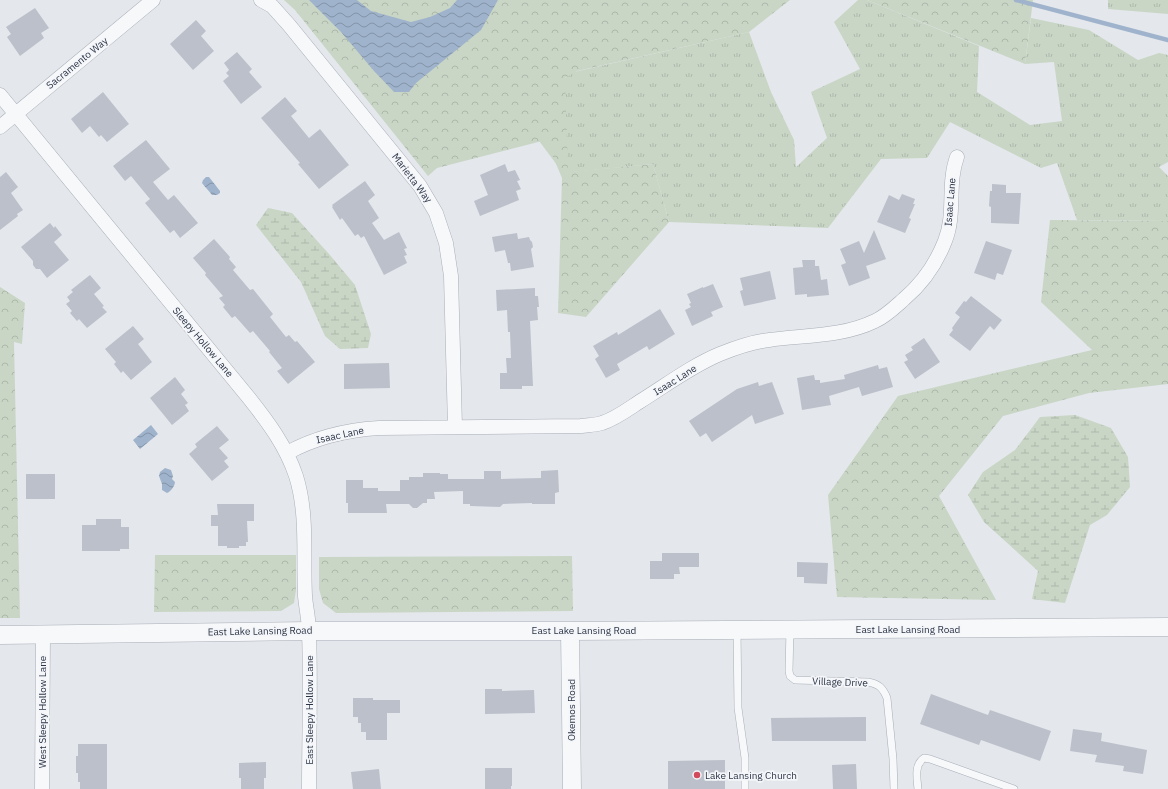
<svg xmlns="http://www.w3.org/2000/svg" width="1168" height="789" font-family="'IBM Plex Sans',sans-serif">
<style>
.grass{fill:url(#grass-tufts)}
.forest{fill:url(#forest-crowns)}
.wetland{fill:url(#wetland-marsh)}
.water{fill:url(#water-waves)}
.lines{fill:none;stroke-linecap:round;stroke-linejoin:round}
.stream{stroke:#9fb4cc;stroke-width:4.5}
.building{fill:#bbc0ca}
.service-casing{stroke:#a9aeb7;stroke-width:8}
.minor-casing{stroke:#a9aeb7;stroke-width:15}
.tertiary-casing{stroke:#a9aeb7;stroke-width:19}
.service{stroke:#f7f8fa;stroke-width:7}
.minor{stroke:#f7f8fa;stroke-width:14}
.tertiary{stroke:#f7f8fa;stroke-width:18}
.poi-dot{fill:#d1495b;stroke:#f4f6f9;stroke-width:1.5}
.labels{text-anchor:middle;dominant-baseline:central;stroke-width:3.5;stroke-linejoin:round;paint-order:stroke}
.street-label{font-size:10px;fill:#2b3445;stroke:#f4f6f9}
.poi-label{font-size:10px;fill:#2b3445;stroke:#f4f6f9;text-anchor:start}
</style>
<defs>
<pattern id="grass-tufts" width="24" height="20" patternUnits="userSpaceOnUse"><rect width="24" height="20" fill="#c9d6c5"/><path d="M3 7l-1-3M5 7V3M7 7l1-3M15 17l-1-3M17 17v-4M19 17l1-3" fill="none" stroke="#adb8ab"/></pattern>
<pattern id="forest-crowns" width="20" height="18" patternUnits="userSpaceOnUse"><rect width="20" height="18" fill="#c9d6c5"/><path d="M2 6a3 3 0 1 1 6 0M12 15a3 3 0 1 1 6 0" fill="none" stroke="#adb8ab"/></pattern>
<pattern id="wetland-marsh" width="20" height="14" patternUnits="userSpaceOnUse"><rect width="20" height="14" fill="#c9d6c5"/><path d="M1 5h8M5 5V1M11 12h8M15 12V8" fill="none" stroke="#adb8ab"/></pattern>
<pattern id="water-waves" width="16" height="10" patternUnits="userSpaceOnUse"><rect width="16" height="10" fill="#9fb4cc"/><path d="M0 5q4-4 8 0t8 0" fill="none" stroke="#8293a7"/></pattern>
</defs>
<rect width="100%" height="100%" fill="#e4e7ec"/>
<!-- grass -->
<path class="grass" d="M858,0H867L979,46L977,92L1030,125L1062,121L1054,62L1025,64L1031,18L1089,30L1138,60L1159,53L1168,55V162L1159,167L1168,176V221L1077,220L1057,163L1041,168L950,122L927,158L881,159L828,228L669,222L653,164L563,173L516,110L574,72L749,32L771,92L794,140L796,167L827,138L811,92L860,69L834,22Z
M1108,0H1168V14L1108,9Z"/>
<!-- forest -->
<path class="forest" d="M284,0H790L749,32L577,71L565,78L568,172L653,164L669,222L586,317L558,313L562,178L546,140L437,168L428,176L295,10Z
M867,0H1033L1025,64Z
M1050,220L1168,221V384L1089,393L1003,416L939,496L996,600L837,597L828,495L898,396L1092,350L1041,302Z
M0,287L25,303L22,344L14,342L20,618H0Z
M155,555H296V590L294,603L281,611L154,612Z
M572,556L573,611L336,613L323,603L319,589V557Z"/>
<!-- wetland -->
<path class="wetland" d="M268,208L292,213L329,254L355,285L371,334L368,348L340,349L325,336L301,282L256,225Z
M1075,415L1111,428L1128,457L1130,487L1107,515L1090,525L1065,603L1032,599L1038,571L984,522L968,495L983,472L1015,450L1040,417Z"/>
<!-- water -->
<path class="water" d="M309,0H357L371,11L411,22L430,17L450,8L457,0H498L481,30L416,83L409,92H394L374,71L341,32Z
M206,177H209L220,191V193L217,195H212C209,191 205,187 202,183L203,180Z
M151,425L158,434L140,449L133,440Z
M165,468L171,470L173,476L172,479L175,482C175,486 170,492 167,493L162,490V484L159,476L160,472Z"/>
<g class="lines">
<!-- stream -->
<path class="stream" d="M1016,0L1168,40"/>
</g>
<!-- building -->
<path class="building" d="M35,8L49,28L41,33L44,38L20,56L7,37L11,34L6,27Z
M196,20L206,31L201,36L214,51L193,70L170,44Z
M237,52L252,69L249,72L262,87L241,104L223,81L229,76L226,73L229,70L224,63Z
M103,92L129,124L107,142L101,135L99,137L90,126L82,133L71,119Z
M285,97L297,111L291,116L309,138L320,129L349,165L319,189L298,164L300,163L261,118Z
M146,140L170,169L153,182L168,200L174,195L198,223L180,238L174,230L170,233L145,203L150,199L131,176L125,181L113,166Z
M505,164L508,172L515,170L520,180L517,181L521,189L516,191L519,200L480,216L474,201L488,195L480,175Z
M6,172L18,187L11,193L23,210L17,214L18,216L0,230V177Z
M365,181L375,195L368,201L379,218L372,223L384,240L399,232L407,248L404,249L407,255L404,256L407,263L384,275L364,236L361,238L358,234L355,236L342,218L340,220L332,207L333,206L332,205Z
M992,184L1006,185V193H1021L1019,224L991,223V207L989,206L990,191H992Z
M902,194L915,199L913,204H915L909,218L911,219L905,233L877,222L889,195L899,200Z
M50,223L54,228L55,226L62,235L54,242L69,260L47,278L40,269H36L33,265V261L21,247Z
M874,230L886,259L866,266L870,278L849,286L841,265L846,263L840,249L859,241L864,253Z
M517,233L518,239L529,237L530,240L532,242L533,247L531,249L534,267L511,271L510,263H508L505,250L495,252L492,237Z
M214,239L230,257L229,259L236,267L233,270L250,290L253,289L273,314L270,317L286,337L289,335L295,342L297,341L315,362L288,384L277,371L282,368L269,352L270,351L253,331L250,333L235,316L232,318L223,307L225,305L219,298L223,296L205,275L206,273L193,258Z
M986,241L1012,250L1003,275L997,273L995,280L974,273Z
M802,260H815V266H819L821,280L827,279L829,295L807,297V294L795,295L793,268L803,267Z
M770,271L776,299L744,306L740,291L743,290L740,278Z
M90,275L101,288L94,294L104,306L102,307L107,312L87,328L79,319L77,321L70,313L72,311L66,304L70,301L67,297L73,292L71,290Z
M713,284L723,307L711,312L713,316L692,326L685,310L691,307L689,304L691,303L687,294L703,287V288Z
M535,288V296H538L539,307H537L538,320L530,321L533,386H522V389H500V373H507L506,358H511L510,332H508L507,310L497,311L496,290Z
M971,296L1002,320L994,330L990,326L970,351L949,335L953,330L952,328L960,317L955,313L964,301L966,302Z
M660,309L675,334L649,350L647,346L617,364L620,370L606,378L595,359L599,356L593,346L617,332L618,335Z
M133,326L144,339L138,344L152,362L131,380L123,371L121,373L114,364L116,362L105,349Z
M924,338L940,362L915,379L904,362L908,360L905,355L913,350L911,347Z
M389,363L390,388L344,389V364Z
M878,365L879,369L887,367L893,387L862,396L859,387L829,396L831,405L802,410L797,378L814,375L815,380H820V383L845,379L844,375Z
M175,377L185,390L181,394L188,403L185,405L189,411L172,425L150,398Z
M758,382L759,386L772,382L784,414L755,424L752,415L712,442L706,433L700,437L689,421L737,389Z
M217,426L229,440L219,448L228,458L224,461L229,467L212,481L189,454L197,447L195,444Z
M558,470L559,492L555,493V504H532V503L503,504L500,507L470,506V504H463V491L434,492L435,499H427V503H423L417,508H413L409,504H386L387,513H348V503H346V480H363V488H378V491H400V480H409V477H423V473H440V474H448V479H484V471H501V479L541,478V471Z
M26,474H55V499H26Z
M217,504H254V521H247L248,542H246V546H239V548H227V546H218V526H211V515H218Z
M96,519H121V527H129V549H120V551H82V525H96Z
M662,553H699V567H679L680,574H674V579H650V561H662Z
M797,562L828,563L827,584L804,583V577H797Z
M485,689H502V691L534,690L535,713L485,714Z
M931,694L988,715L990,710L1051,731L1040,761L981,740L979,745L920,724Z
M353,698H373V700H400V713H387V740H366V732H361V723H358V717H353Z
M866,717V741H772L771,718Z
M1073,729L1102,733L1101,741L1147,750L1143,774L1123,771L1124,766L1095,762L1097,755L1070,751Z
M78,744H107V789H80V782H78V773H76V756H78Z
M725,760V789H668V761Z
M266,762V778H264V789H241V778H239V763Z
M856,764L857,789H833L832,765Z
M485,768H512V786H511V789H485Z
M379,769L381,789H353L351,772Z"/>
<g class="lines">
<defs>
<path id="service" d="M790,629L789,671L790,676L795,680L868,682C879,684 883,688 887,698L893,759L894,789
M737,630L738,708L745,758V789
M918,789C917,778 914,765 924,758L930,759L1014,789"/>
<path id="minor" d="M261,0L272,6L289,25L420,186L436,213L446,243L451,276L455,427
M0,95L249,398C268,422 286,446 296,476C308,514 303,556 305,596C306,608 309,620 309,632C311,684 309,737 309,789
M0,127L153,0
M287,453C316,437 346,430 379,428L581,426C588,425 596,425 602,423C615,419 627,410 639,402C665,386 691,366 720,354C735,348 752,342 769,340C804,335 842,337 875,321C886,316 895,307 904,299C923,283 936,264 945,241C956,214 947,184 957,157
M42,789L43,634"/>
<path id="tertiary" d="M570,631L572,789
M0,635L309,631H570L1168,627"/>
</defs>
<!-- service casing -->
<use href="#service" class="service-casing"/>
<!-- minor casing -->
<use href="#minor" class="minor-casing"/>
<!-- tertiary casing -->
<use href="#tertiary" class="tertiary-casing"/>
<!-- service -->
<use href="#service" class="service"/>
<!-- minor -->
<use href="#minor" class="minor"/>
<!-- tertiary -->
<use href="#tertiary" class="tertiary"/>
</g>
<!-- markers -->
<circle class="poi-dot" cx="697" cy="775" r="4"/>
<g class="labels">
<!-- street labels -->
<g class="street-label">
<text transform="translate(77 63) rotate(-39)">Sacramento Way</text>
<text transform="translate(412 178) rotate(53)">Marietta Way</text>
<text transform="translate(950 202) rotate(-85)">Isaac Lane</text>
<text transform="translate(203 342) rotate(50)">Sleepy Hollow Lane</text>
<text transform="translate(675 380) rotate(-32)">Isaac Lane</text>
<text transform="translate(340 435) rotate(-12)">Isaac Lane</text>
<text x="908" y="629">East Lake Lansing Road</text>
<text x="584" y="630">East Lake Lansing Road</text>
<text transform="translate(260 631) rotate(-1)">East Lake Lansing Road</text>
<text transform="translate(840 682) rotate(2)">Village Drive</text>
<text transform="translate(309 710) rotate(-90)">East Sleepy Hollow Lane</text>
<text transform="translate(571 710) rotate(-90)">Okemos Road</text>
<text transform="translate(42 712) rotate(-90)">West Sleepy Hollow Lane</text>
</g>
<!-- poi labels -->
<g class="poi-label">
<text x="705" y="775">Lake Lansing Church</text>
</g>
</g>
</svg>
